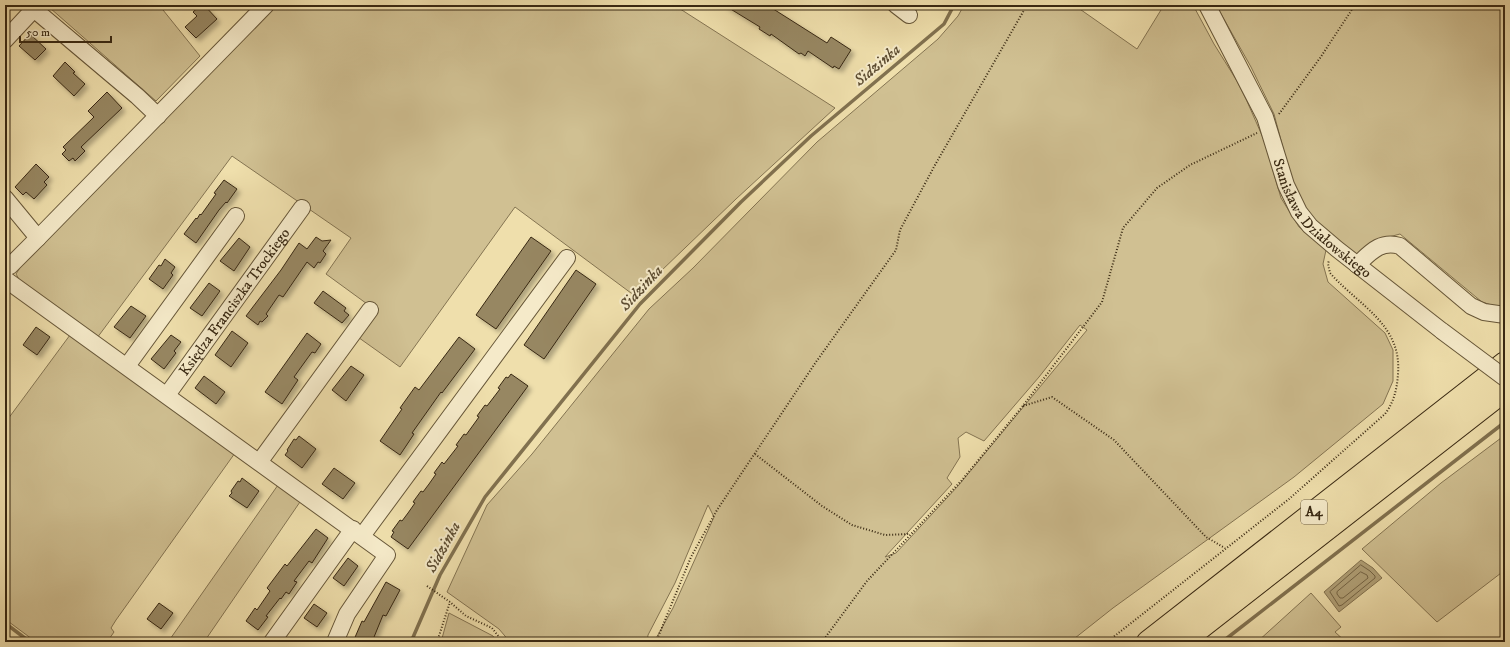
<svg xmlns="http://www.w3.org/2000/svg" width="1510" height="647" font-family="'IM FELL DW Pica',serif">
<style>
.green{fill:#d0c092;stroke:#847452;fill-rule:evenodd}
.water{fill:#b1a178;stroke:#81714f}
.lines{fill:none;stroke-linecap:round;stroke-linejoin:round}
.shore{stroke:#746445;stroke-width:1}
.stream{stroke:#81714f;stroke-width:3.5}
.building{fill:#978762;stroke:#382812;filter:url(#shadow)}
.minor-casing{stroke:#665638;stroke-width:18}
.highway-casing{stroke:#382812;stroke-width:24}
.path{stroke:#382812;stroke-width:2;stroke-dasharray:1 2;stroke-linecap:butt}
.minor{stroke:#f5eac9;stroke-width:16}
.highway{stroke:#efdfac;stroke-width:22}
.minor-bridge-casing{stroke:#665638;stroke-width:18;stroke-linecap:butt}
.minor-bridge{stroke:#f5eac9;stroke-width:16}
.labels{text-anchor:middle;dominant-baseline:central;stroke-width:4;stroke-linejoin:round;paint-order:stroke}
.shield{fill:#f5eac9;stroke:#716249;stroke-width:1}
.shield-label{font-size:14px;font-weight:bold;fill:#382812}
.street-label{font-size:15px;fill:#382812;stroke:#f5eac9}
.water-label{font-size:16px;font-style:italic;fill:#5c4c31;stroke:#f5eac9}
</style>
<defs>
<filter id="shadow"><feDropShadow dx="3.5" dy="3.5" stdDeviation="2" flood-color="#0004"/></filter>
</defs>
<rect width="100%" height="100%" fill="#efdfac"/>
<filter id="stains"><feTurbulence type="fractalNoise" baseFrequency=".005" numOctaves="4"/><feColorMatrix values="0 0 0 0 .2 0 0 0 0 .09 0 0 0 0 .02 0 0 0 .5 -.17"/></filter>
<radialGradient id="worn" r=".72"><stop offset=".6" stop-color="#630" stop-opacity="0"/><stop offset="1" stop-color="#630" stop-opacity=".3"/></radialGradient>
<!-- green -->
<path class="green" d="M63,5H159L200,56L156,101L50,8Z
M276,5H674L835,108L736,199L635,296L515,207L400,367L355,335L374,309L326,274L351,238L232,156L97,338L20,281L16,274L25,260Z
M964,5H1074L1137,49L1164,5H1193L1214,44L1237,81L1246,99L1264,140L1281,198L1299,227L1326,250L1323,264L1328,282L1385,333L1393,350V381L1383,404L1294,477L1113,608L1070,642H654L673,608L714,517L708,505L675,583L648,635L647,642H510L499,629L447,592L487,505L532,454L649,309L693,268L817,142L938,39L958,16ZM1080,325L1087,330L958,486L896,553L885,557L952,484L947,478L960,457L958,438L966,432L984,441L1039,377Z
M1216,5H1505V307L1501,308L1482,302L1400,234L1385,238L1357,255L1318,225L1295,193L1274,114L1251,67Z
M70,335L235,453L116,620L111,628L114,632L107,642H36L5,619V423Z
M1505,435V570L1437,622L1362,549L1441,483Z
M278,485L302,499L204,642H168Z
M1311,593L1341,627L1335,632L1346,642H1257Z
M449,613L493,636L497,642H441Z"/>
<!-- water -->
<path class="water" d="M1361,560L1373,568L1382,578L1339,612L1324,592Z"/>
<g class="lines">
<!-- shore -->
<path class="shore" d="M1361,565L1370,571L1375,576V578L1342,605L1339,606L1330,592Z
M1361,572L1367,575L1368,578L1343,598H1340L1337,594V592Z"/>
<!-- stream -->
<path class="stream" d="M5,623L30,642
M411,642L440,575L485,497L640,304L741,202L811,136L944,24L954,5
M1222,642L1505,422"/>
</g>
<!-- building -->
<path class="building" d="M201,5H204L217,19L196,38L185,27L197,16L193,12Z
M724,5H767L827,43L831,37L851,50L839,69L834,66L833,68L808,51L805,56L801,53L799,54L771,34L770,36L759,29L760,27Z
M30,34L46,49L35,60L19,46Z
M65,62L75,72L73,73L85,84L74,96L53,76Z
M107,92L122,108L81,147L85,151L75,161L73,158L69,161L62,154L66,150L63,147L94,117L88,111Z
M36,164L49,177L44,182L47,185L34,199L26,192L23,195L15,187Z
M224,180L237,189L227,203L226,202L219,210L196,243L184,234L196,218L197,219L200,214L201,215L216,194L214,193Z
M316,237L322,241L331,240L323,251L326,254L320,263L318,262L314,268L307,262L283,297L279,295L266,314L268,316L262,322L260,321L258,325L246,316L281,270L299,243L307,249Z
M531,237L551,251L496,329L476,315Z
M239,238L250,247L234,271L220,261Z
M165,259L175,267L171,273L173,275L163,289L149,279L159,265L161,266Z
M576,270L596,284L544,359L524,345Z
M209,283L220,291L202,316L190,308Z
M323,291L346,308L344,311L349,315L342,323L314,303Z
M131,306L146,316L130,338L114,327Z
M36,327L50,337L37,355L23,345Z
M232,331L248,343L231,367L215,355Z
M307,333L321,344L315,353L312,352L294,377L298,380L282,404L265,392Z
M171,335L181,342L174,351L176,353L164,369L151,359Z
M459,337L475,349L442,393L441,392L412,433L414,434L400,455L380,441L402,409L400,408L415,387L419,390Z
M351,366L364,375L346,401L332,390Z
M511,374L528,386L408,549L391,537L394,532L392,531L400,520L402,521L408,513L415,503L413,502L421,491L423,492L429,484L436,474L434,473L442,462L444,464L458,446L456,445L464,434L466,435L479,417L477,416L485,405L487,406L500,389L498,388L506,377L508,378Z
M204,376L225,392L216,404L195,388Z
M299,436L316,449L302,468L285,455L288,451L287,450L294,439L296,440Z
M334,468L355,483L343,499L322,484Z
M242,478L259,491L247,508L229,496L232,493L231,491L238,481L240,482Z
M316,529L328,538L312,563L309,561L294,581L297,582L289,594L286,592L281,599L280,598L266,616L268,617L258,630L246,621L255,608L257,610L270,591L267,588L285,564L287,566Z
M348,558L358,566L344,586L333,578Z
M386,582L400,590L386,616L383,615L372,642H353L362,621L364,622Z
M159,603L173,613L161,629L147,619Z
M314,604L327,613L317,627L304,618Z"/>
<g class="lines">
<defs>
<g id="minor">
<path d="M29,5L137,96L158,116"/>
<path d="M896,5L909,15"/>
<path id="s1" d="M1207,5L1265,117L1286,185L1299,212L1310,226L1337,249L1442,331"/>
<path d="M5,40L33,10"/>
<path d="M5,198L38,238"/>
<path d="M1357,265C1370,253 1380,240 1400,246L1471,306L1484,312L1505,315"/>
<path d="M5,268L10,266L38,238L266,5"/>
<path d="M5,279L387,555L347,614L335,642"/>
<path d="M127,366L236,216"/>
<path id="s2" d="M167,395L302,208"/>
<path d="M260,461L370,310"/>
<path d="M362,536L567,258"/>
<path d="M272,642L353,529"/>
</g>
<path id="highway" d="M1148,642L1505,363
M1182,642L1505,390"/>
</defs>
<!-- minor casing -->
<use href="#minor" class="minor-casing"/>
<!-- highway casing -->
<use href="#highway" class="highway-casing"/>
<!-- path -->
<path class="path" d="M1279,114L1320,58L1355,5
M1023,406L1052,397L1114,440L1206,537L1225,548
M755,454L822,506L852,525L885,535L910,534
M427,586L450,602L466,616L492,628L503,642
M437,642L450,602
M656,642L691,557L717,510L816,362L896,250L900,230L935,165L1027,5
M822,642L867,581L962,480L1022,407L1102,302L1123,228L1157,188L1190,165L1257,133
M1107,642L1289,499L1385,414C1394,402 1397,389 1398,374C1402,324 1359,306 1330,273L1328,264L1329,260"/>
<!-- minor -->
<use href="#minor" class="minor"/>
<!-- highway -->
<use href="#highway" class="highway"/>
<defs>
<path id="minor-bridge" d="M1442,331L1505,378"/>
</defs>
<!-- minor-bridge casing -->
<use href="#minor-bridge" class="minor-bridge-casing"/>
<!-- minor-bridge -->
<use href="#minor-bridge" class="minor-bridge"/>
</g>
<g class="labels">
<!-- shield labels -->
<rect class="shield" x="1301" y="500" width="26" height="24" rx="3"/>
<g class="shield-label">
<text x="1314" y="512">A4</text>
</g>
<!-- street labels -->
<g class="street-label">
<text stroke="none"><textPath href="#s1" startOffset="246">Stanisława Działowskiego</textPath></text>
<text stroke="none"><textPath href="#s2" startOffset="115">Księdza Franciszka Trockiego</textPath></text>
</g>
<!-- water labels -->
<g class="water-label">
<text transform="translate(877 65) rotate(-40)">Sidzinka</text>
<text transform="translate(641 288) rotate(-47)">Sidzinka</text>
<text transform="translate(443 547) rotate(-61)">Sidzinka</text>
</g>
</g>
<!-- margin -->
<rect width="1510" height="647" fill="none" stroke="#efdfac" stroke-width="20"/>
<rect x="6" y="6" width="1498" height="635" fill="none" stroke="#382812" stroke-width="2"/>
<rect x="10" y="10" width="1490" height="627" fill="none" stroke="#382812"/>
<!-- scale -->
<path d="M20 36v6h91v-6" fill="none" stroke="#382812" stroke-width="2"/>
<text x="26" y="36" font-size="12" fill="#382812" stroke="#f5eac9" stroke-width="3" paint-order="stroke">50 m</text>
<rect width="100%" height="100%" filter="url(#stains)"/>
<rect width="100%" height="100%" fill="url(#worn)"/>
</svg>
